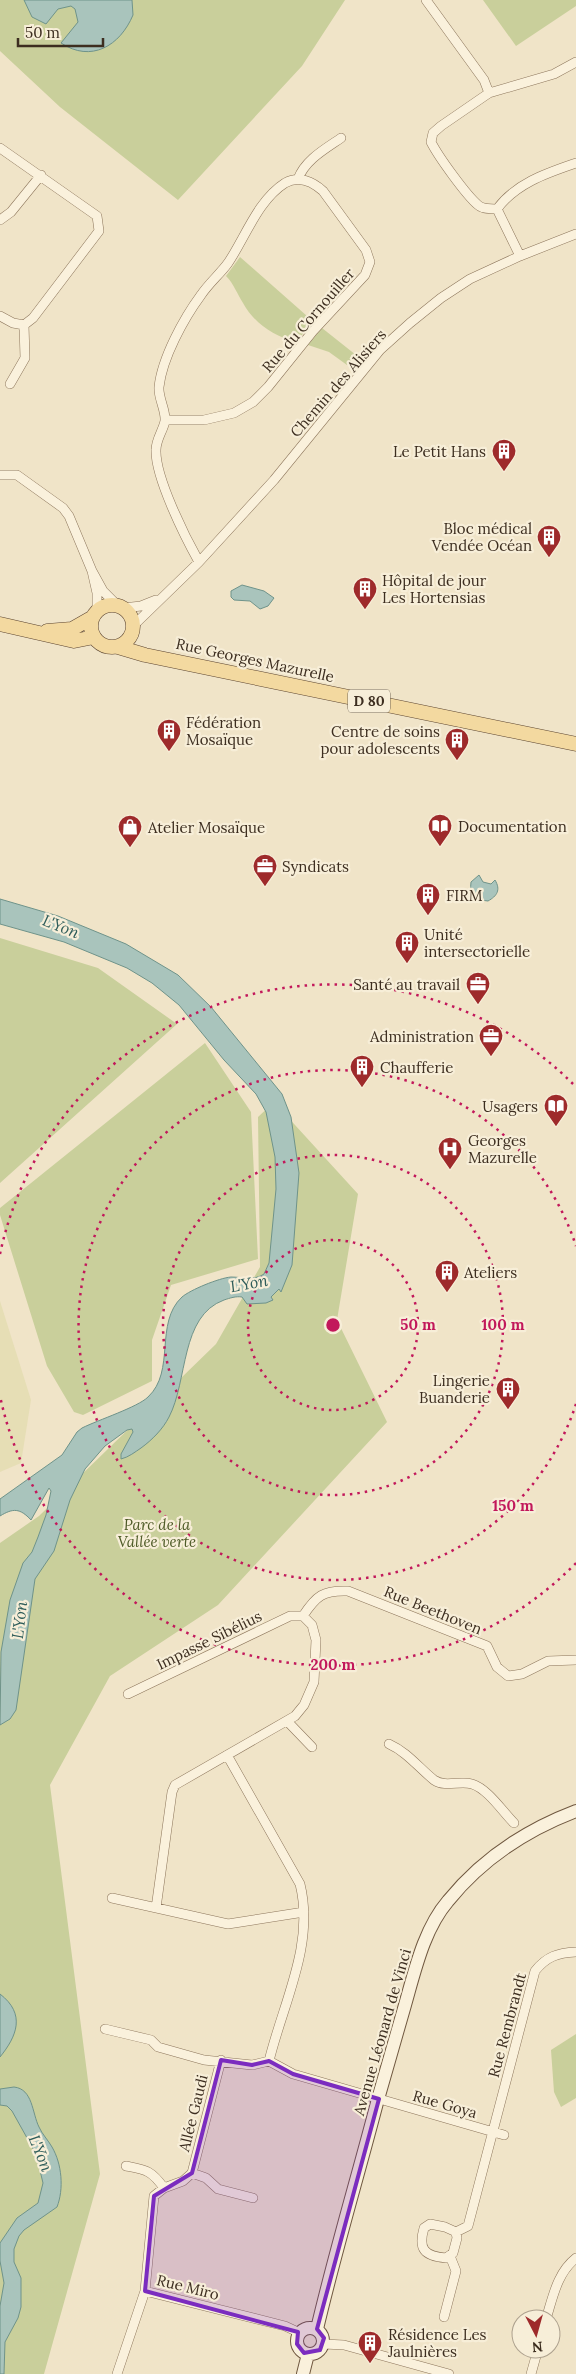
<svg xmlns="http://www.w3.org/2000/svg" width="576" height="2374" font-family="Lora,serif">
<style>
.farmland{fill:#e6deb5}
.green{fill:#c9cf9b}
.water{fill:#a9c4bc;stroke:#6f938a}
.lines{fill:none;stroke-linecap:round;stroke-linejoin:round}
.street-casing{stroke:#8d765c;stroke-width:10}
.secondary-casing{stroke:#6f573f;stroke-width:14}
.primary-casing{stroke:#5b4430;stroke-width:15}
.street{stroke:#faf1dc;stroke-width:9}
.secondary{stroke:#faf1dc;stroke-width:12}
.primary{stroke:#f3d9a0;stroke-width:14}
.marked{fill:#7b2cbf;fill-opacity:0.2;stroke:#7b2cbf;stroke-width:4;stroke-linejoin:round}
.ring{fill:none;stroke:#c2185b;stroke-width:2.5;stroke-dasharray:2.5 5}
.labels{text-anchor:middle;dominant-baseline:central;stroke-width:4.5;stroke-linejoin:round;paint-order:stroke}
.shield{fill:#f7eed8;stroke:#756857;stroke-width:1}
.shield-label{font-size:14px;font-weight:bold;fill:#3d2e20}
.street-label{font-size:15px;fill:#3d2e20;stroke:#f7eed8}
.poi-label{font-size:15px;fill:#3d2e20;stroke:#f7eed8;text-anchor:start}
.park-label{font-size:15px;font-style:italic;fill:#4d5a26;stroke:#f7eed8}
.water-label{font-size:16px;font-style:italic;fill:#2f5d5a;stroke:#f7eed8}
.centre{fill:#c2185b;stroke:#f7eed8;stroke-width:2.5}
.ring-label{font-size:15px;text-anchor:middle;font-weight:bold;fill:#c2185b;stroke:#f7eed8;stroke-width:4.5;stroke-linejoin:round;paint-order:stroke}
</style>
<rect width="100%" height="100%" fill="#f0e4c8"/>
<!-- farmland -->
<path class="farmland" d="M0,1301L31,1400L21,1463L0,1472Z"/>
<!-- green -->
<path class="green" d="M0,0H345L302,66L178,200L60,107L0,51Z
M483,0H576V6L516,46Z
M240,257L307,316L305,319L311,324L296,342C273,336 254,323 243,303C237,294 234,284 226,276Z
M322,328L356,355L347,365L329,352L308,345Z
M0,938L98,968L177,1024L0,1183Z
M205,1043L251,1112L258,1259L171,1285L152,1340V1381L83,1415L74,1412L47,1366L0,1215V1208Z
M274,1102L358,1194L337,1320L387,1422L218,1605L110,1676L50,1785L100,2174L44,2374H0V1543L39,1516L216,1344L260,1267L258,1117Z
M576,2034V2098L561,2107L554,2092L551,2050Z"/>
<!-- water -->
<path class="water" d="M24,0H132L133,15C120,46 91,63 61,43L78,22L75,9L71,6L58,9L46,24L32,17Z
M242,585L264,591L274,598L268,606L260,609L250,601L234,600L231,597V591Z
M479,875L483,882L491,884L495,880C501,890 497,896 488,901C476,900 469,895 471,882Z
M0,899L58,916L126,944L178,975L211,1007L282,1094L291,1117L299,1173L292,1265L281,1292L279,1289L271,1297L273,1300L266,1303L247,1304L242,1297C236,1296 230,1298 224,1300C180,1316 188,1381 169,1417C163,1429 152,1440 141,1448C135,1452 129,1457 121,1459V1454L133,1432L132,1429L127,1430L105,1446L85,1469L70,1500L54,1551L35,1579L16,1710L10,1719L0,1725L1,1652L10,1600L23,1563L32,1552L38,1537L46,1515L51,1491L49,1488L31,1520C20,1508 13,1508 0,1516V1499L62,1455L77,1432L82,1428C98,1420 138,1407 148,1397C176,1371 154,1323 182,1297C190,1290 219,1278 231,1277C242,1277 254,1281 264,1274L269,1263L276,1189L275,1157L266,1112L256,1094L224,1060L179,1005L152,983L127,968L64,942L0,924Z
M0,1994C26,2014 17,2036 0,2057Z
M14,2087C33,2089 32,2113 39,2127C42,2134 48,2140 52,2147C62,2164 64,2189 57,2207L24,2230L19,2236L14,2249V2262L21,2278V2307L18,2318L5,2342L4,2374H0V2306L4,2283L0,2261V2243L17,2218L38,2203L43,2183L36,2154L12,2111L7,2106L0,2105V2089Z"/>
<g class="lines">
<defs>
<path id="street" d="M426,0L484,80L489,93
M576,62L554,74L489,93L441,126L433,133L431,142C438,156 466,195 478,205C483,210 491,208 497,209C516,183 547,173 576,163
M0,148L97,216L99,231L33,318L24,325L13,323L0,316
M298,179C305,160 325,149 341,138
M497,209L520,256
M0,220L11,212L41,175
M10,384L25,358L24,325
M165,420H204L234,413L253,402L268,387L313,331L365,275L370,262L366,250L323,191C313,182 299,175 285,183C258,200 245,238 228,263C220,274 209,283 201,295C184,318 162,358 159,387C158,398 166,410 165,421C163,431 156,439 156,450C155,477 185,537 199,562
M0,475H17L63,508L69,516L92,571
M123,608L141,606L156,600
M97,612V593L92,571L103,591L118,606
M133,626L199,562L274,480L380,350L410,323L441,298L470,279L520,256L576,234
M303,1616C316,1596 323,1590 348,1591L487,1646L497,1667L508,1676L522,1674L548,1661L576,1660
M128,1694L290,1616H303
M287,1721L312,1747
M389,1744C407,1752 419,1768 434,1780C446,1788 460,1780 472,1784C488,1789 502,1811 514,1823
M227,1755L300,1884C315,1945 283,2003 269,2061
M112,1898L228,1924L304,1912
M156,1908L172,1792L175,1785L295,1716L304,1705L314,1682L316,1640L312,1625L303,1616
M105,2029L151,2040L158,2047L204,2060L252,2065L269,2061
M269,2061L293,2074L504,2135
M126,2166C146,2170 151,2170 164,2188L183,2181L192,2173L206,2178L218,2189L253,2198
M192,2173L221,2060
M164,2188L154,2196L145,2291L285,2326L300,2333
M430,2224L445,2227L456,2232L457,2238L453,2253L446,2258C424,2256 418,2249 424,2228Z
M456,2232L468,2226L535,1971C547,1956 558,1953 576,1952
M444,2317L456,2271L450,2256
M546,2319C553,2297 557,2273 576,2258
M324,2344L344,2345L449,2374
M117,2374L145,2291
M531,2374L538,2349"/>
<path id="secondary" d="M297 2341a13 13 0 1 1 26 0a13 13 0 1 1-26 0Z
M317,2329C335,2252 358,2176 378,2099C387,2068 396,2036 405,2005C415,1970 424,1929 448,1901C482,1859 526,1830 576,1811
M303,2374L308,2354"/>
<path id="primary" d="M91 626a21 21 0 1 1 42 0a21 21 0 1 1-42 0Z
M0,624L74,641L94,637
M47,631L72,629L93,617
M118,647L145,655L576,744"/>
</defs>
<!-- street casing -->
<use href="#street" class="street-casing"/>
<!-- secondary casing -->
<use href="#secondary" class="secondary-casing"/>
<!-- primary casing -->
<use href="#primary" class="primary-casing"/>
<!-- street -->
<use href="#street" class="street"/>
<!-- secondary -->
<use href="#secondary" class="secondary"/>
<!-- primary -->
<use href="#primary" class="primary"/>
</g>
<!-- marked area -->
<path class="marked" d="M221,2060L252,2065L269,2061L293,2074L379,2099L317,2329L324,2338L320,2350L304,2353L297,2344L298,2332L145,2291L154,2196L192,2173Z"/>
<!-- distance rings -->
<g class="ring">
<circle cx="333" cy="1325" r="85"/>
<circle cx="333" cy="1325" r="170"/>
<path d="M576 1404A255 255 0 1 1 576 1246"/>
<path d="M576 1563A340 340 0 0 1 0 1396M0 1254A340 340 0 0 1 576 1087"/>
</g>
<!-- icons -->
<defs>
<symbol id="building-pin" viewBox="-11 -11 22 30"><path d="M0 17L-7.5 6A9.5 9.5 0 1 1 7.5 6Z" fill="#9e2a2b" stroke="#f7eed8"/><path d="M-4-6H4V6H1V3H-1V6H-4ZM-2.5-4.3h1.7v1.8h-1.7ZM.8-4.3h1.7v1.8H.8ZM-2.5-1h1.7V.8h-1.7ZM.8-1h1.7V.8H.8Z" fill="#fff"/></symbol>
<symbol id="library-pin" viewBox="-11 -11 22 30"><path d="M0 17L-7.5 6A9.5 9.5 0 1 1 7.5 6Z" fill="#9e2a2b" stroke="#f7eed8"/><path d="M-6-4Q-3-5.5-.7-3.5V5Q-3 3-6 4ZM6-4Q3-5.5 .7-3.5V5Q3 3 6 4Z" fill="#fff"/></symbol>
<symbol id="shop-pin" viewBox="-11 -11 22 30"><path d="M0 17L-7.5 6A9.5 9.5 0 1 1 7.5 6Z" fill="#9e2a2b" stroke="#f7eed8"/><path d="M-5-2.5h2.3a2.7 3.5 0 0 1 5.4 0H5L5.5 6h-11ZM-1.5-2.5h3a1.5 2.3 0 0 0-3 0Z" fill="#fff"/></symbol>
<symbol id="office-pin" viewBox="-11 -11 22 30"><path d="M0 17L-7.5 6A9.5 9.5 0 1 1 7.5 6Z" fill="#9e2a2b" stroke="#f7eed8"/><path d="M-6-3h4V-5.5h4V-3h4V5H-6ZM-1-4.5V-3h2v-1.5ZM-6 0V1H6V0Z" fill="#fff"/></symbol>
<symbol id="hospital-pin" viewBox="-11 -11 22 30"><path d="M0 17L-7.5 6A9.5 9.5 0 1 1 7.5 6Z" fill="#9e2a2b" stroke="#f7eed8"/><path d="M-5-5h3v3.5h4V-5h3V5h-3V1.5h-4V5h-3Z" fill="#fff"/></symbol>
</defs>
<g fill-rule="evenodd">
<use href="#building-pin" x="490" y="437" width="28" height="38"/>
<use href="#building-pin" x="535" y="523" width="28" height="38"/>
<use href="#building-pin" x="351" y="575" width="28" height="38"/>
<use href="#building-pin" x="155" y="717" width="28" height="38"/>
<use href="#building-pin" x="443" y="726" width="28" height="38"/>
<use href="#library-pin" x="426" y="812" width="28" height="38"/>
<use href="#shop-pin" x="116" y="813" width="28" height="38"/>
<use href="#office-pin" x="251" y="852" width="28" height="38"/>
<use href="#building-pin" x="414" y="881" width="28" height="38"/>
<use href="#building-pin" x="393" y="929" width="28" height="38"/>
<use href="#office-pin" x="464" y="970" width="28" height="38"/>
<use href="#office-pin" x="477" y="1022" width="28" height="38"/>
<use href="#building-pin" x="348" y="1053" width="28" height="38"/>
<use href="#library-pin" x="542" y="1092" width="28" height="38"/>
<use href="#hospital-pin" x="436" y="1135" width="28" height="38"/>
<use href="#building-pin" x="433" y="1258" width="28" height="38"/>
<use href="#building-pin" x="494" y="1375" width="28" height="38"/>
<use href="#building-pin" x="356" y="2329" width="28" height="38"/>
</g>
<g class="labels">
<!-- shield labels -->
<rect class="shield" x="348" y="689.5" width="42" height="23" rx="4"/>
<g class="shield-label">
<text x="369" y="701">D 80</text>
</g>
<!-- street labels -->
<g class="street-label">
<text transform="translate(308 320) rotate(-49)">Rue du Cornouiller</text>
<text transform="translate(338 383) rotate(-49)">Chemin des Alisiers</text>
<text transform="translate(255 660) rotate(12)">Rue Georges Mazurelle</text>
<text transform="translate(433 1610) rotate(22)">Rue Beethoven</text>
<text transform="translate(209 1640) rotate(-26)">Impasse Sibélius</text>
<text transform="translate(507 2025) rotate(-75)">Rue Rembrandt</text>
<text transform="translate(382 2032) rotate(-74)">Avenue Léonard de Vinci</text>
<text transform="translate(445 2104) rotate(16)">Rue Goya</text>
<text transform="translate(193 2113) rotate(-76)">Allée Gaudi</text>
<text transform="translate(188 2287) rotate(14)">Rue Miro</text>
</g>
<!-- poi labels -->
<g class="poi-label">
<text x="486" y="451" text-anchor="end">Le Petit Hans</text>
<text x="532" y="528" text-anchor="end">Bloc médical<tspan x="532" dy="17">Vendée Océan</tspan></text>
<text x="382" y="580">Hôpital de jour<tspan x="382" dy="17">Les Hortensias</tspan></text>
<text x="186" y="722">Fédération<tspan x="186" dy="17">Mosaïque</tspan></text>
<text x="440" y="731" text-anchor="end">Centre de soins<tspan x="440" dy="17">pour adolescents</tspan></text>
<text x="458" y="826">Documentation</text>
<text x="148" y="827">Atelier Mosaïque</text>
<text x="282" y="866">Syndicats</text>
<text x="446" y="895">FIRM</text>
<text x="424" y="934">Unité<tspan x="424" dy="17">intersectorielle</tspan></text>
<text x="460" y="984" text-anchor="end">Santé au travail</text>
<text x="474" y="1036" text-anchor="end">Administration</text>
<text x="380" y="1067">Chaufferie</text>
<text x="538" y="1106" text-anchor="end">Usagers</text>
<text x="468" y="1140">Georges<tspan x="468" dy="17">Mazurelle</tspan></text>
<text x="464" y="1272">Ateliers</text>
<text x="490" y="1380" text-anchor="end">Lingerie<tspan x="490" dy="17">Buanderie</tspan></text>
<text x="388" y="2334">Résidence Les<tspan x="388" dy="17">Jaulnières</tspan></text>
</g>
<!-- park labels -->
<g class="park-label">
<text x="157" y="1524">Parc de la<tspan x="157" dy="17">Vallée verte</tspan></text>
</g>
<!-- water labels -->
<g class="water-label">
<text transform="translate(61 926) rotate(22)">L'Yon</text>
<text transform="translate(249 1283) rotate(-10)">L'Yon</text>
<text transform="translate(19 1620) rotate(-83)">L'Yon</text>
<text transform="translate(41 2153) rotate(68)">L'Yon</text>
</g>
</g>
<circle cx="333" cy="1325" r="8" class="centre"/>
<g class="ring-label">
<text x="418" y="1330">50 m</text>
<text x="503" y="1330">100 m</text>
<text x="513" y="1511">150 m</text>
<text x="333" y="1670">200 m</text>
</g>
<!-- north arrow -->
<g transform="translate(536 2334) rotate(174)"><circle r="24" fill="#f7eed8" stroke="#ada18e"/>
<path d="M0-4L9 19L0 12L-9 19Z" fill="#9e2a2b"/>
<text y="-8" font-size="14" font-weight="bold" text-anchor="middle" fill="#3d2e20">N</text>
</g>
<!-- scale -->
<path d="M18 38v8h85v-8" fill="none" stroke="#3d2e20" stroke-width="2.5"/>
<text x="25" y="38" font-size="15" fill="#3d2e20" stroke="#f7eed8" stroke-width="4" paint-order="stroke">50 m</text>
</svg>
